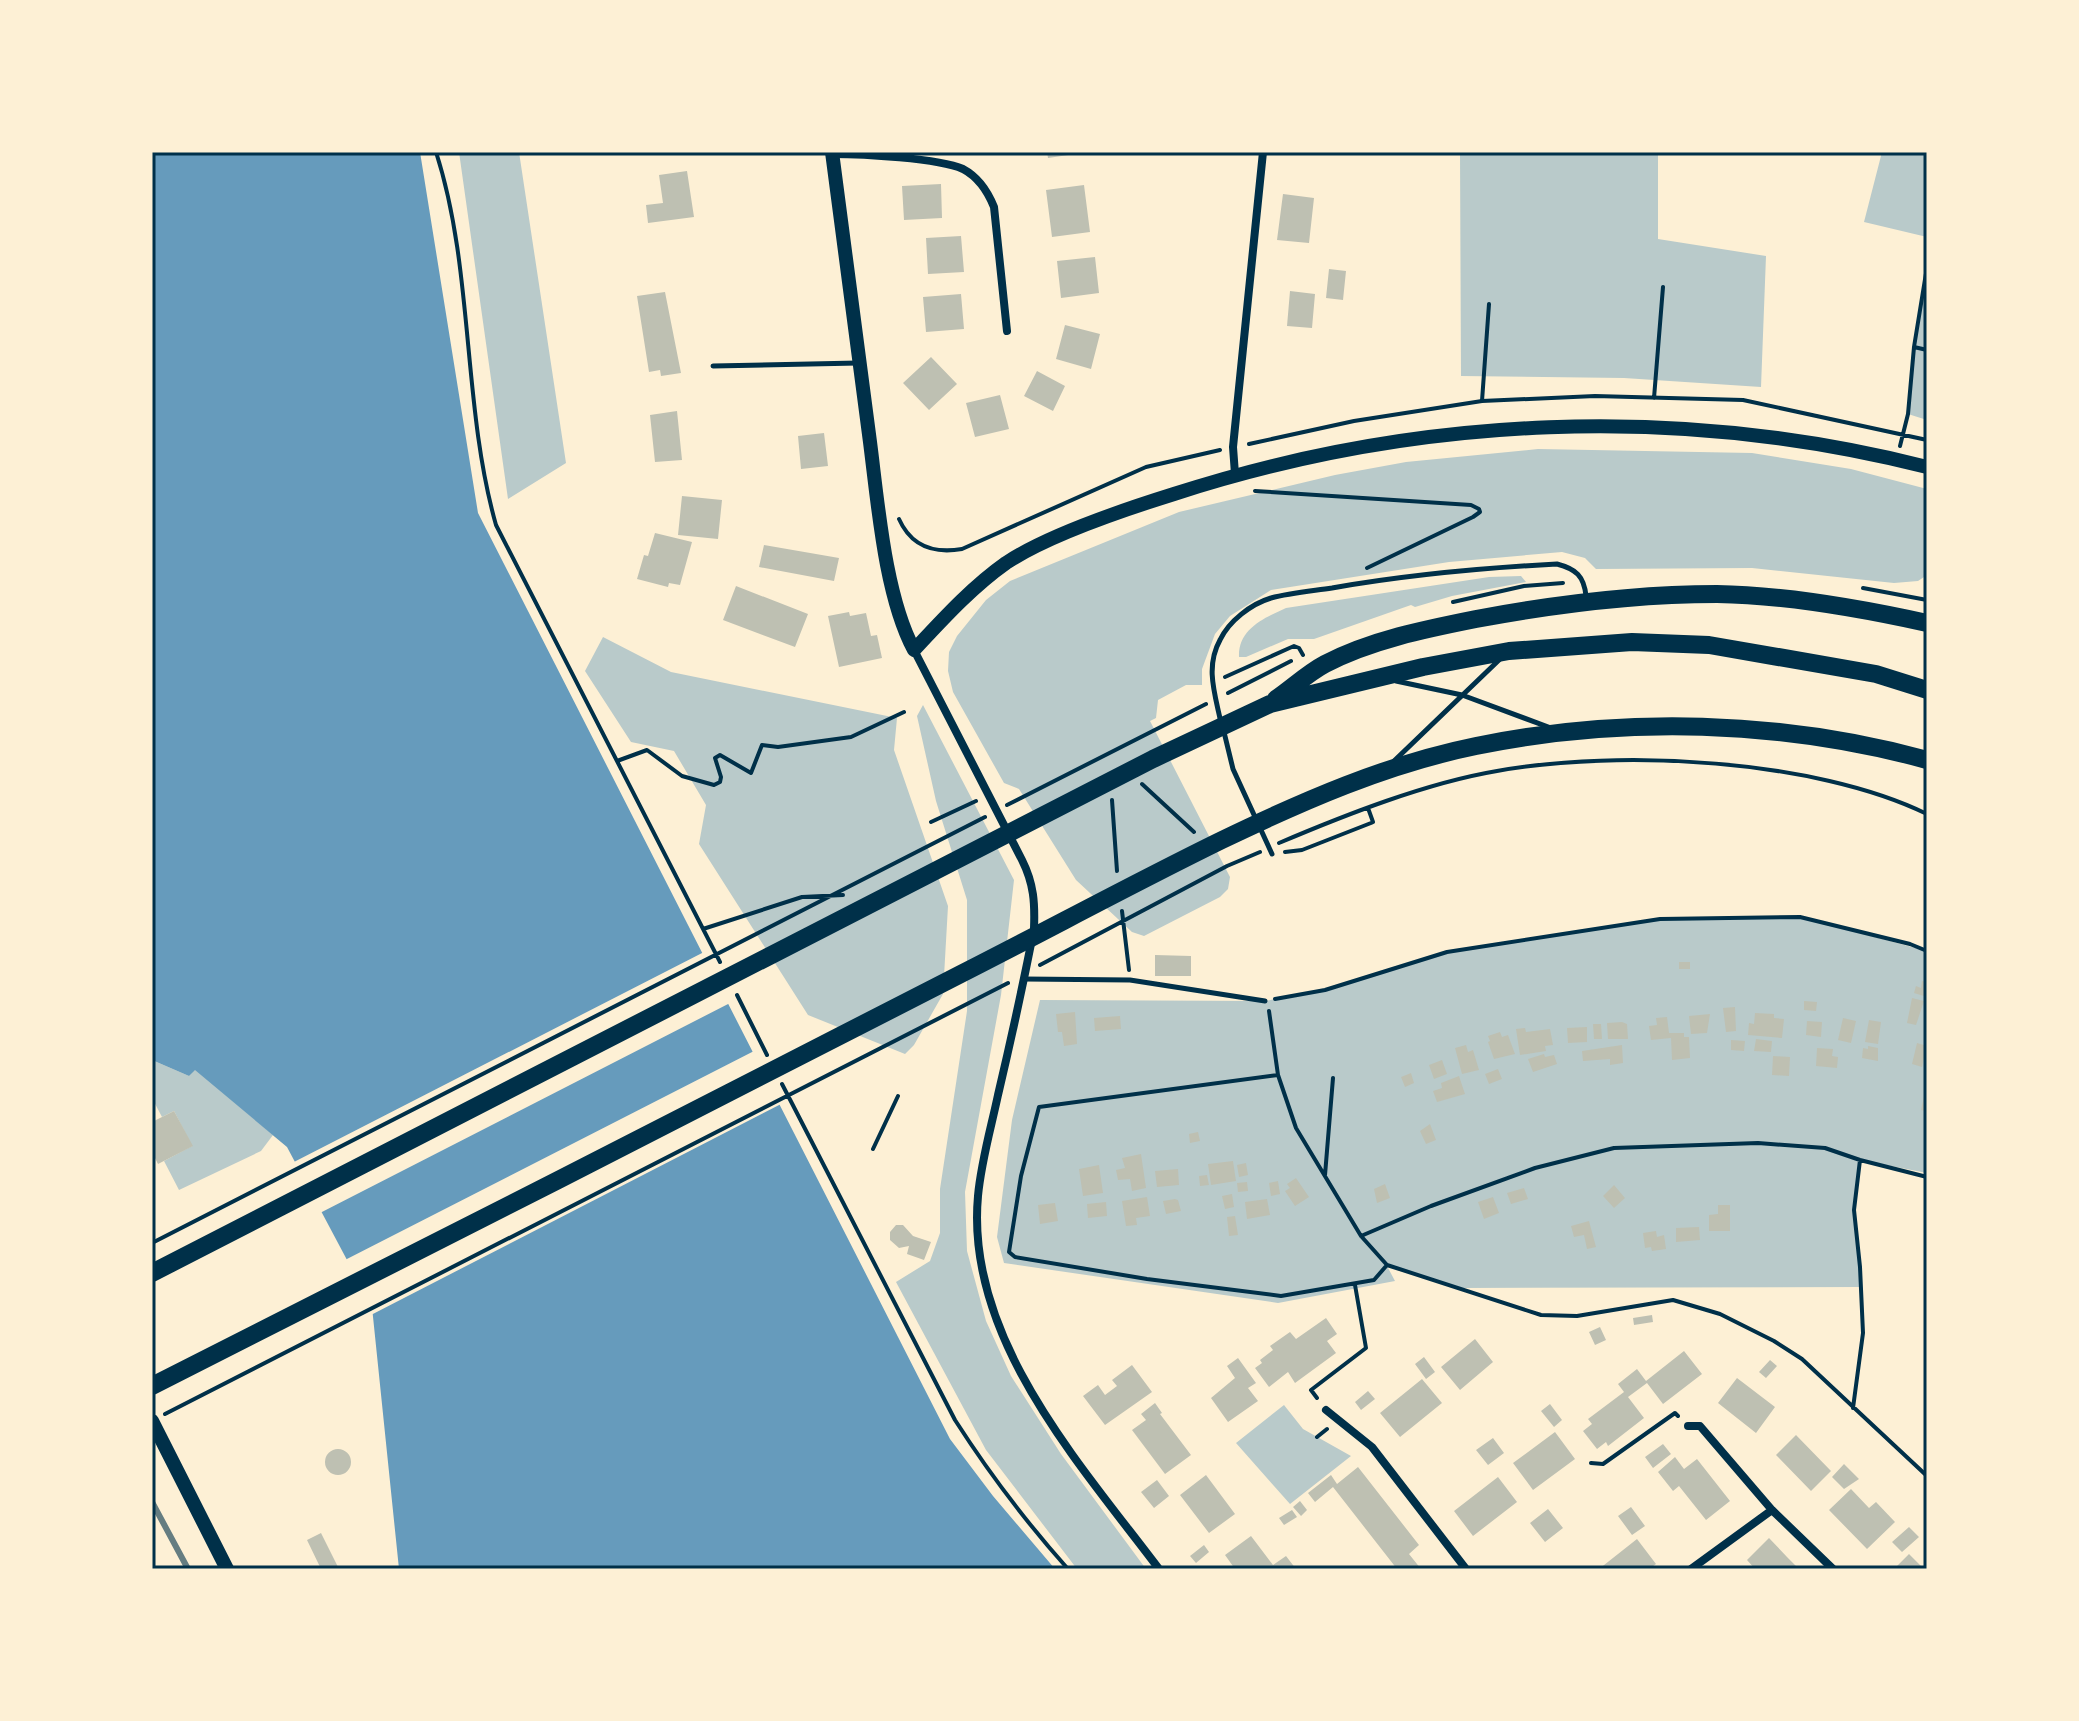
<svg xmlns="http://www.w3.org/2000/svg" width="2079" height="1721" font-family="Georgia,serif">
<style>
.green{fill:#b9caca}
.water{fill:#669bbc}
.pier{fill:#fdf0d5}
.building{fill:#bec0b2}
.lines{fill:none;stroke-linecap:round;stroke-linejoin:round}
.path{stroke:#003049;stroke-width:4}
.service{stroke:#003049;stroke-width:5}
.minor{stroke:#003049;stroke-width:8}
.tertiary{stroke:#003049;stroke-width:14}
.trunk{stroke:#003049;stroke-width:18}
.rail{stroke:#657d81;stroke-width:6}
.neatline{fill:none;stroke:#003049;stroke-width:3}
</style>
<rect width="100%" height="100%" fill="#fdf0d5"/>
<!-- green -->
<path class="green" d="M459,152H519L566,463L508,499Z
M1460,152H1603L1658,155V239L1766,256L1761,387L1624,378L1461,376Z
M1882,152H1927V237L1864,222Z
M1927,267V420L1908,414L1914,347Z
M1538,449L1752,453L1851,469L1927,489V575L1918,581L1894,583L1752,568L1596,569L1585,558L1562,552L1449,562L1271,590L1230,616L1215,634L1202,669V685H1186L1158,700L1156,718L1150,721L1230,877L1228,889L1220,897L1144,936L1132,932L1076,880L1019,789L1004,783L953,692L948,671L949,652L957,636L986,600L1010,581L1179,512L1335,475L1406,462Z
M1521,576L1526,582L1452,596L1415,607L1411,605L1314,639H1288L1246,657H1239C1238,629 1264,618 1286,608L1489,577Z
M603,637L671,672L897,718L894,750L948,906L943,994L914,1045L905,1054L808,1015L699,844L706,805L674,751L631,742L585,671Z
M923,705L1014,880L1001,995L965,1192L967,1251L986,1321L1011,1376L1061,1454L1146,1569H1077L986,1450L896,1282L930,1261L940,1233V1189L967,1011V900L936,801L917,716Z
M1800,917L1927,951V1173L1860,1160L1854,1210L1861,1287L1460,1288L1387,1266L1395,1281L1278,1303L1004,1263L997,1237L1012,1120L1040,1000L1265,1001L1325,990L1447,952L1660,919Z
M152,1060L189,1076L195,1069L273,1135L261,1151L179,1190L164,1161L192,1146L174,1111L162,1117L152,1098Z
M1284,1405L1303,1429L1351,1456L1290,1504L1236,1443Z"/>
<!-- water -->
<path class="water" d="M152,152H420L478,513L950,1439L993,1496L1055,1569H399L372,1307L287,1147L195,1070L189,1076L152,1060Z"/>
<!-- pier -->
<path class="pier" d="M706,951L732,1002L318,1214L292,1163Z
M756,1050L783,1103L369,1316L368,1309L343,1261Z"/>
<!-- building -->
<path class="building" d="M1047,152H1075V154L1048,158Z
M687,171L694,217L648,223L646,205L663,203L659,175Z
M941,184L942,218L904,220L902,186Z
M1084,185L1090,232L1052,237L1046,190Z
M1283,194L1314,198L1309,243L1277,240Z
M961,236L964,272L928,274L926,238Z
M1095,257L1099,293L1061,298L1057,261Z
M1329,269L1346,271L1343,300L1326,298Z
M1290,291L1315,294L1312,328L1287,326Z
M665,292L681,373L661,376L660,370L649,372L637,296Z
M961,294L964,329L926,332L923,297Z
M1065,325L1100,334L1091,369L1056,359Z
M931,357L957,384L929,410L903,383Z
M1037,371L1065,386L1053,411L1024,396Z
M1000,395L1009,429L975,437L966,403Z
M677,411L682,460L655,462L650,415Z
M824,433L828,466L801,469L798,436Z
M682,496L722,500L718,539L678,535Z
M655,533L692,542L680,585L669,583L668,587L637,579L644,555L648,556Z
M764,545L839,558L834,581L759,567Z
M736,586L808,614L795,647L723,620Z
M849,612L850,616L866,613L871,636L877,635L882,658L839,667L828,616Z
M1155,955L1191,956V976H1155Z
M1679,962H1690V969H1679Z
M1922,981L1927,982V997L1914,993L1916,986L1921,988Z
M1912,998L1924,1001L1916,1025L1907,1023Z
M1804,1001L1817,1002L1816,1011L1804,1010Z
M1735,1007L1736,1031L1726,1032L1723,1008Z
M1075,1012L1077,1044L1064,1046L1062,1032H1058L1056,1014Z
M1755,1013L1774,1014V1018L1784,1019L1782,1038L1748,1035L1749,1023L1754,1024Z
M1710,1014L1707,1033L1691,1034L1689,1016Z
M1120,1016L1121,1029L1095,1031L1094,1018Z
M1667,1017L1669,1033H1684V1037H1689L1690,1058L1672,1060L1671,1038L1651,1040L1649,1026L1657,1025L1656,1018Z
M1843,1018L1856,1021L1851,1043L1838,1040Z
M1869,1020L1881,1022L1878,1044L1865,1042Z
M1807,1021L1822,1022L1821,1037L1806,1035Z
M1622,1022L1627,1024L1628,1039H1608L1607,1023Z
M1593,1024H1601L1602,1039H1594Z
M1587,1027V1042L1568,1043L1567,1028Z
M1525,1028L1526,1032L1550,1029L1553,1045L1545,1046L1546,1051L1520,1055L1516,1029Z
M1500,1032L1502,1037L1508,1035L1515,1054L1494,1059L1488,1042L1490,1041L1488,1036Z
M1756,1039L1772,1041L1771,1052L1754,1051Z
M1731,1040L1745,1041L1744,1051L1731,1050Z
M1917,1043L1927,1046V1059L1924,1058L1922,1067L1912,1064Z
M1466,1045L1468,1052L1473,1050L1479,1070L1462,1074L1455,1048Z
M1622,1045L1623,1063L1610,1065V1059L1583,1061L1582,1051Z
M1868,1046L1878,1048V1061L1862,1058L1863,1048L1868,1049Z
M1817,1048L1833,1049L1832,1056L1838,1057L1837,1068L1816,1066Z
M1544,1054L1545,1057L1554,1055L1557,1064L1533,1072L1528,1059Z
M1773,1056L1790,1057L1789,1076L1772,1075Z
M1442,1060L1447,1074L1434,1079L1429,1065Z
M1498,1069L1502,1079L1489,1084L1485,1074Z
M1411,1073L1414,1083L1405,1087L1401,1077Z
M1459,1076L1465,1094L1437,1102L1433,1091L1442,1088L1441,1083Z
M1926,1087H1927V1111L1921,1110Z
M174,1111L193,1146L158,1164L152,1152V1122Z
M1430,1124L1436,1140L1426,1144L1420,1131Z
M1198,1132L1200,1141L1190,1143L1189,1134Z
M1141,1154L1146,1188L1132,1191L1130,1179L1118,1180L1116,1170L1125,1168L1122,1158Z
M1233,1161L1236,1181L1211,1185L1208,1164Z
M1246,1163L1248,1175L1239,1177L1237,1165Z
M1099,1165L1103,1193L1083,1196L1079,1169Z
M1178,1169L1179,1185L1157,1187L1155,1171Z
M1207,1175L1209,1185L1200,1186L1199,1176Z
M1296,1178L1309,1197L1295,1206L1285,1191L1290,1188L1287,1184Z
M1278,1181L1280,1194L1271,1196L1269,1183Z
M1247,1182L1248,1191L1238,1192L1237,1183Z
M1385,1184L1390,1198L1377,1203L1374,1189Z
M1614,1185L1625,1198L1614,1208L1603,1196Z
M1524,1188L1528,1199L1511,1204L1507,1193Z
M1232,1194L1234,1207L1225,1209L1222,1196Z
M1147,1197L1150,1216L1136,1218L1137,1225L1126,1226L1122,1201Z
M1493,1197L1499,1213L1484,1219L1478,1202Z
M1175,1199L1178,1200L1181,1211L1166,1214L1163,1201Z
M1267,1199L1270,1215L1247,1219L1245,1202Z
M1106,1202L1107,1216L1088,1218L1087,1204Z
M1055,1203L1058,1221L1040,1224L1038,1205Z
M1718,1205H1730V1231H1709V1215L1718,1214Z
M1235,1216L1238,1235L1229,1236L1227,1217Z
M1589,1221L1596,1247L1587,1249L1584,1235L1574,1237L1571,1226Z
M896,1225H903L913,1236L931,1242L924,1260L907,1254L909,1246L899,1248L890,1240V1232Z
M1699,1227L1700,1240L1676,1242V1228Z
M1656,1231L1657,1237L1664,1235L1666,1249L1652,1251L1651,1247L1645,1248L1643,1233Z
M1652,1315L1653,1322L1634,1325L1633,1318Z
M1326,1318L1337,1334L1327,1341L1336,1353L1295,1383L1288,1372L1269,1387L1255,1368L1262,1363L1260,1360L1273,1350L1270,1346L1290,1332L1296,1339Z
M1600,1327L1606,1340L1595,1345L1589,1332Z
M1475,1339L1493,1362L1460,1390L1441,1367Z
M1684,1351L1702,1374L1663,1404L1647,1383L1628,1397L1644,1418L1608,1446L1606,1442L1597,1449L1583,1431L1592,1424L1588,1419L1624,1392L1618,1384L1637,1369L1646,1381Z
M1424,1357L1435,1372L1426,1379L1415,1364Z
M1238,1358L1256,1383L1248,1388L1258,1401L1228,1422L1211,1398L1235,1378L1227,1366Z
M1770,1360L1777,1366L1766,1378L1759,1372Z
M1132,1365L1152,1392L1105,1425L1083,1396L1098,1385L1105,1395L1117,1386L1112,1380Z
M1737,1378L1775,1407L1756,1433L1718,1403Z
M1422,1379L1442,1403L1400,1437L1380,1413Z
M1368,1391L1375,1399L1361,1410L1355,1402Z
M1155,1403L1162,1413L1160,1414L1191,1455L1165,1474L1132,1430L1146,1420L1141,1414Z
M1550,1404L1562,1420L1554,1427L1541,1411Z
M1555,1432L1575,1459L1533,1490L1513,1463Z
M1796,1435L1831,1471L1811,1491L1776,1455Z
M1493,1438L1504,1453L1488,1465L1476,1450Z
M1663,1444L1671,1454L1653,1468L1645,1457Z
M325 1462a13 13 0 1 1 26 0a13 13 0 1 1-26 0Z
M1675,1457L1684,1469L1697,1459L1730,1501L1706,1520L1679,1486L1673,1491L1658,1472Z
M1844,1464L1859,1479L1844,1489L1832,1477Z
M1358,1467L1419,1545L1409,1554L1421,1569H1397L1333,1487L1315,1502L1308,1493L1331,1475L1337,1484Z
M1206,1475L1235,1514L1209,1533L1180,1495Z
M1498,1477L1517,1502L1473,1536L1454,1511Z
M1157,1480L1169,1496L1154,1508L1141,1492Z
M1851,1489L1869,1508L1876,1502L1895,1522L1867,1549L1829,1510Z
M1300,1501L1307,1510L1301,1516L1293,1507Z
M1631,1507L1645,1526L1632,1535L1618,1516Z
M1548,1509L1563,1528L1545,1542L1530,1523Z
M1292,1510L1297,1517L1284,1525L1279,1518Z
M1909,1527L1919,1537L1902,1552L1892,1542Z
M321,1533L339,1569H321L307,1540Z
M1251,1536L1273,1565L1286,1556L1296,1569H1235L1225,1555Z
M1769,1538L1787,1557L1799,1569H1755L1747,1560Z
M1637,1539L1656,1564L1649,1569H1599Z
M1204,1545L1209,1552L1196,1563L1190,1556Z
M1909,1554L1924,1569H1894Z"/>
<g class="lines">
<!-- path -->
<path class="path" d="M436,152C474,270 462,405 496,525L720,962
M1914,347L1927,350
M1654,398L1663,287
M1482,401L1489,304
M1249,444L1354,421L1482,401L1595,396L1743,400L1927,440
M1900,446L1908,414L1914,347L1927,267
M1255,491L1471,505L1479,509L1480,512L1473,517L1367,568
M899,519C911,546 933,554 962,549L1146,467L1220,450
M1863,588L1927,600
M1453,602L1524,586L1563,583
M1225,677L1294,646L1299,648L1303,655
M1228,693L1291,661
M617,761L647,750L682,776L714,785L720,782L721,777L715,758L720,755L751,773L762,745L778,747L851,737L904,712
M1142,784L1194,832
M1112,800L1117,871
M1007,805L1206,704
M931,822L976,801
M1279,843C1345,815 1426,783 1497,771C1620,749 1814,759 1927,814
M1285,852L1302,850L1371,823L1373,822L1368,808
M1122,911L1129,970
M703,929L802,897L843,895
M1040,965L1227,866L1260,852
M737,995L767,1055
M1275,999L1325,990L1447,952L1660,919L1800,917L1910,944L1927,951
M1269,1011L1278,1075L1296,1128L1361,1236L1387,1265L1541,1315L1577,1316L1673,1300L1720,1314L1774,1341L1802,1359L1927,1476
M1278,1075L1039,1107L1021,1176L1009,1252L1015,1257L1147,1279L1281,1296L1374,1280L1387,1265
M782,1084L955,1420C989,1473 1026,1522 1068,1569
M873,1149L898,1096
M1325,1175L1333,1078
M1361,1236L1431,1206L1535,1168L1614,1148L1758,1143L1825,1148L1860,1160L1927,1177
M152,1243L985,817
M1317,1398L1311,1390L1366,1348L1355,1285
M1853,1408L1863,1333L1860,1267L1854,1210L1860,1160
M165,1414L1008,983
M1317,1437L1327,1429
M1591,1463L1603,1464L1675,1413L1678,1416"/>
<!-- service -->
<path class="service" d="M713,366L858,363
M1396,681L1462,695L1551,728
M1221,723C1215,694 1205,667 1220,640C1229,621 1251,604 1271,598C1290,593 1312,591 1332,588C1406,575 1481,568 1557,564C1576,569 1584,576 1586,596
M1224,732L1233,769L1272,854
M1394,761L1499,660
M1024,979L1130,980L1265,1001"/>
<!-- minor -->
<path class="minor" d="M832,154C862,154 938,158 963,169C978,177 988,192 994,207L1007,331
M1235,474L1233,447L1263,152
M914,650L1022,860C1034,884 1035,903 1034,929C1023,985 1011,1040 998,1095C991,1128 981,1162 978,1196C965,1338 1080,1464 1159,1569
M1326,1410L1372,1447L1466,1569
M1688,1426H1700L1772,1510L1833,1569
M1691,1569L1772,1510"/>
<!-- tertiary -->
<path class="tertiary" d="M832,152C845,249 857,345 870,442C878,504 885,596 914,650C943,619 972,587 1006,563C1048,535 1126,509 1174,494C1418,415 1679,404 1927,467
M152,1421L227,1569"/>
<!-- trunk -->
<path class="trunk" d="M1276,699C1292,688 1308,673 1325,664C1371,640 1426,629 1476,619C1556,604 1636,594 1717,594C1786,595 1859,608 1927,623
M152,1273L1153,759L1270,704L1423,667L1509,651L1632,642L1709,645L1876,674L1927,690
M152,1386C420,1251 688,1114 955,977C1044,932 1132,884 1222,840C1303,801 1387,764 1476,746C1623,716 1782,720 1927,760"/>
<!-- rail -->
<path class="rail" d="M152,1502L188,1569"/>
</g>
<!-- border -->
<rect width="2079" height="1721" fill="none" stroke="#fdf0d5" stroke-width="308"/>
<rect x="154" y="154" width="1771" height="1413" class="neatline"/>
</svg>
